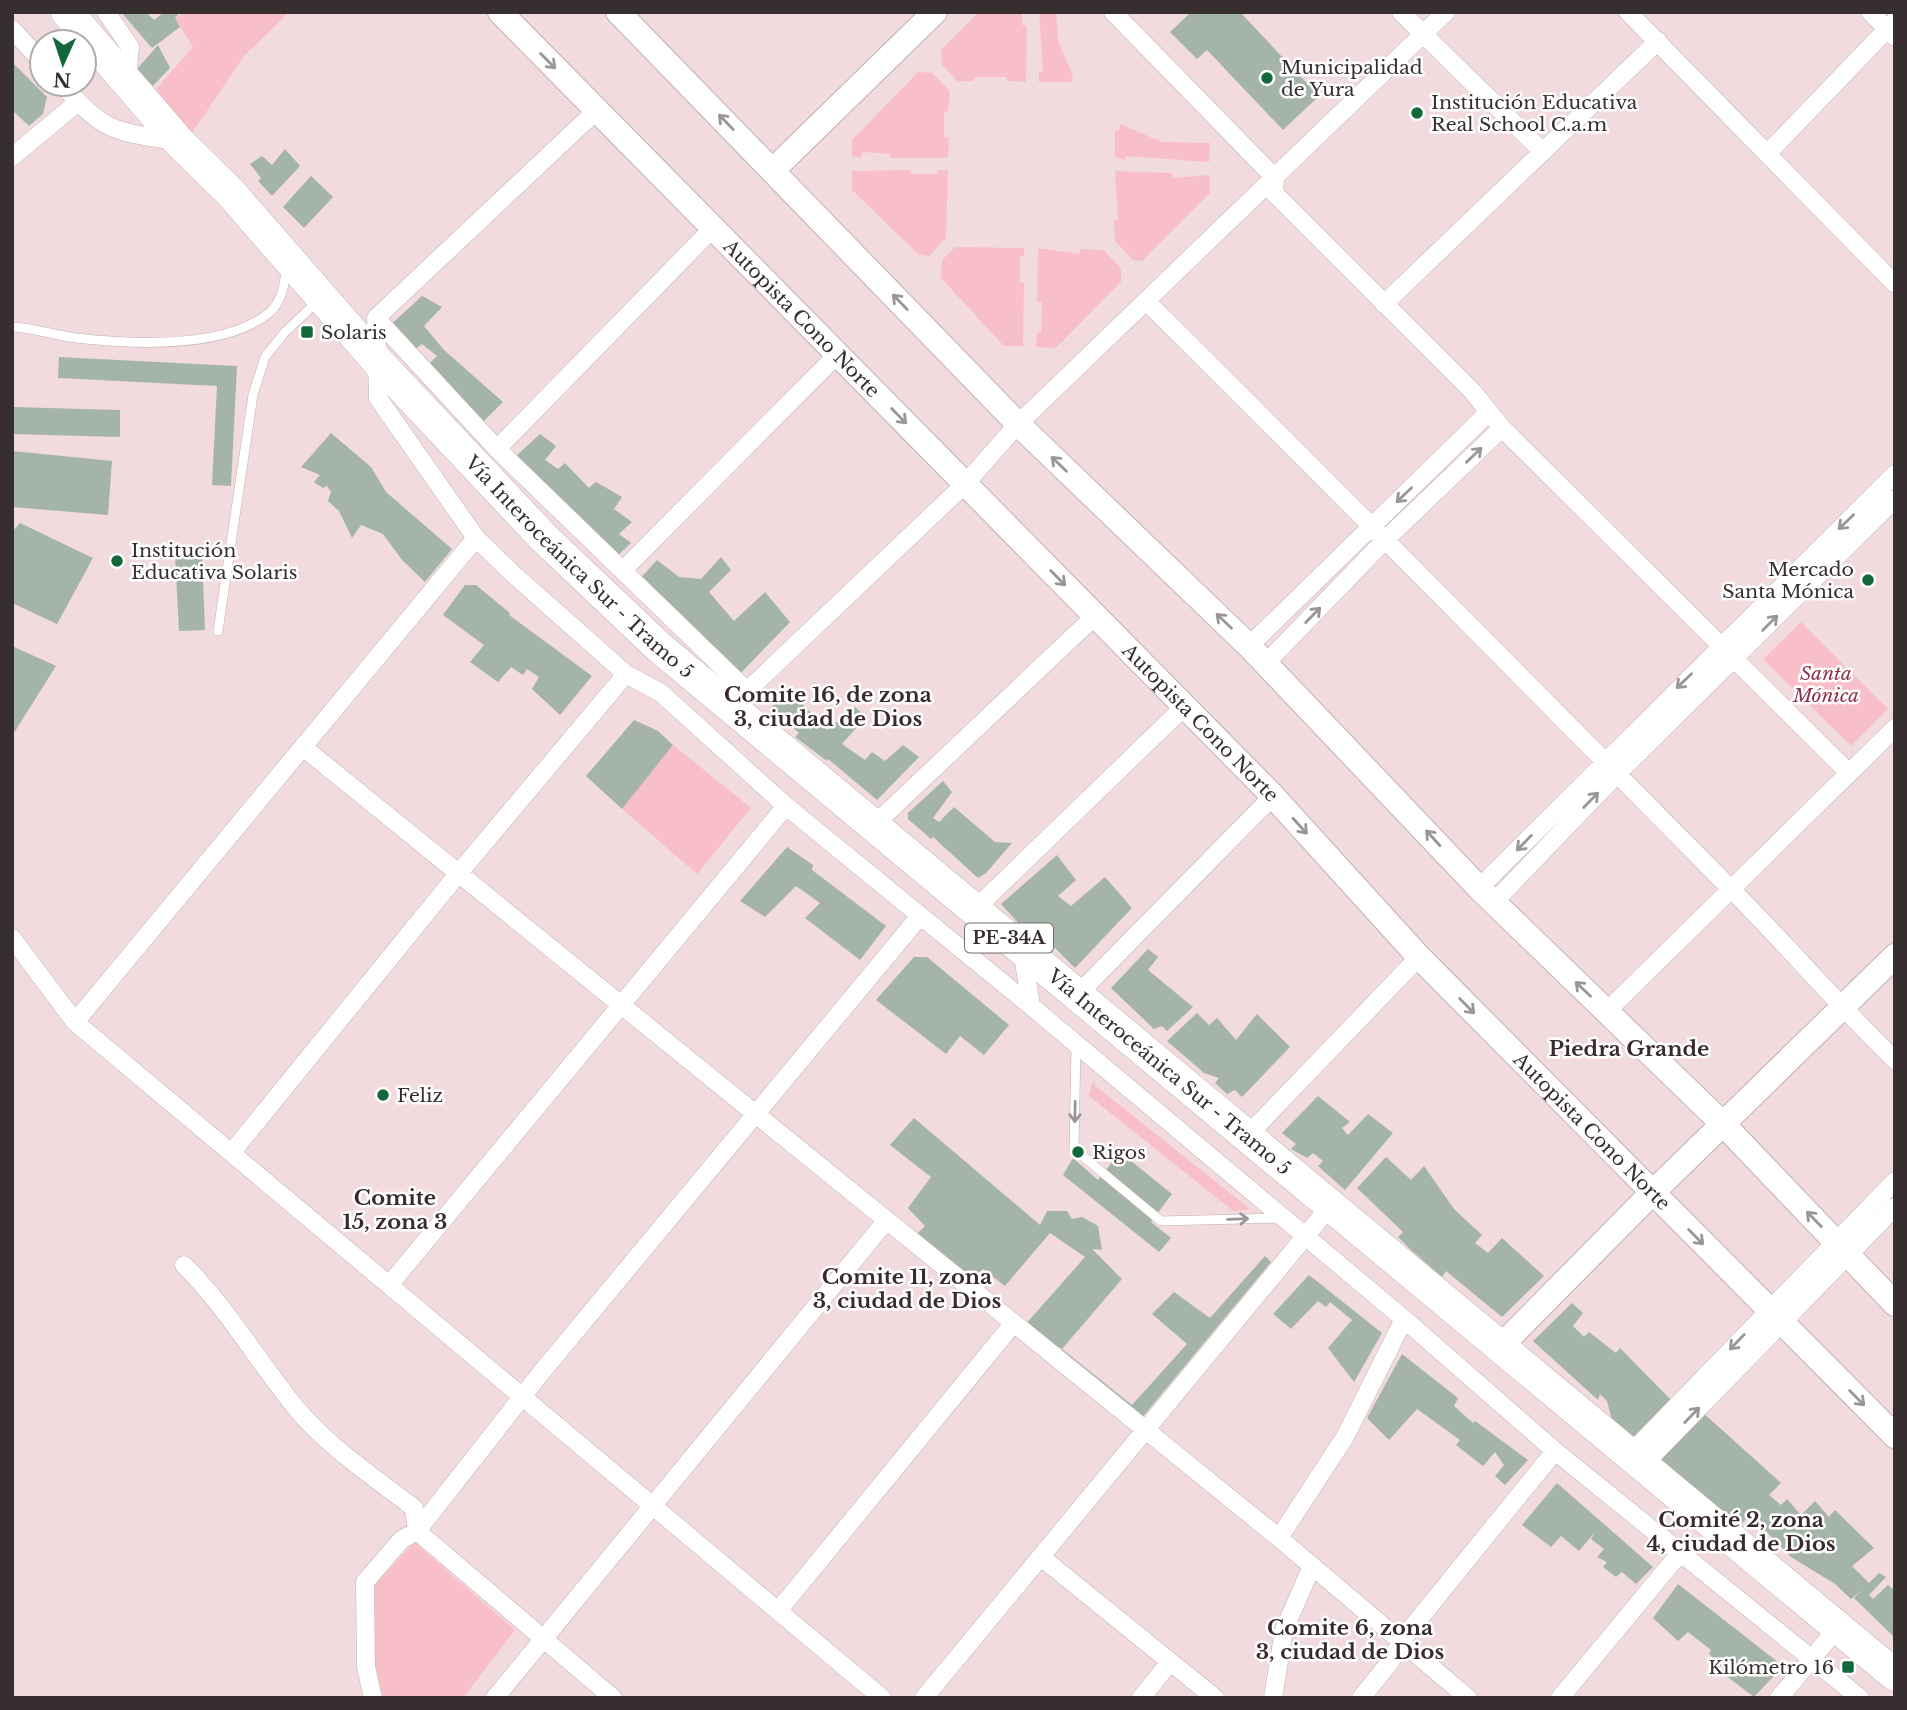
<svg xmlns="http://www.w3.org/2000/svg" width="1907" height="1710" font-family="'Libre Baskerville',serif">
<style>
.green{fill:#f9bfc9}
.building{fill:#a4b4a8}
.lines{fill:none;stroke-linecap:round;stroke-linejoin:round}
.lane-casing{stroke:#c4afb2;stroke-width:10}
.street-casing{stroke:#c4afb2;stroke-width:19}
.secondary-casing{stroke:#c4afb2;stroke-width:26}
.highway-casing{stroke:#c4afb2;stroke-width:33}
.lane{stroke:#fff;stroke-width:9}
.street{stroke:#fff;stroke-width:18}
.secondary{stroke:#fff;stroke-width:24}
.highway{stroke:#fff;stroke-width:32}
.oneway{stroke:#9a9697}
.poi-dot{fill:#13683a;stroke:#fff;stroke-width:2.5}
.labels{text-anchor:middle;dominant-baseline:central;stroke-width:5;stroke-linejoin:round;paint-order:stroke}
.shield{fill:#fff;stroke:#726d6d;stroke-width:2}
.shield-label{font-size:18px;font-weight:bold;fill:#362e2f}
.poi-label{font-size:19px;fill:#362e2f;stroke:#fff;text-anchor:start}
.street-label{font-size:19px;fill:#362e2f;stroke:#fff}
.park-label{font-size:19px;font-style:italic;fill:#8e324b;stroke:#fff}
.neighbourhood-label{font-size:21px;font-weight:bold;fill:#3a2a2d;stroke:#fff}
</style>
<rect width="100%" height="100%" fill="#f1dbde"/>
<!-- green -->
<path class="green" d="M185,12L288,13L244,56L190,136L156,89L193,47L175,18Z
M979,12H1022V25H1027L1026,82L1007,81V77H974L973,81H957L942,65L941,50Z
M1039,12H1056L1058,41L1073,76L1071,82H1039V72L1043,71Z
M918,72L932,73L950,91L948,111L944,112V137L949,138L948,158H890V154L863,152L861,158L852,156V140Z
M1120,124L1162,142L1210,143L1209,162L1126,156V160L1115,157V130H1119Z
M911,170V174H937L938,170H948L946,238L929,256L918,254L852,190V171Z
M1115,171L1171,173L1172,178L1210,175V193L1142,261L1133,260L1115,241L1114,220H1118Z
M955,247L1024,248V256L1020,257V282L1024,283L1023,346H1004L940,277L943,259Z
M1038,248L1080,254V249L1104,250L1121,269V282L1056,348L1036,347L1037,333H1041L1042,302H1037Z
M1801,622L1888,709L1851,746L1763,659Z
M673,745L751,808L697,874L622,809Z
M1092,1083L1250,1209L1233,1211L1089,1096Z
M414,1542L515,1630L463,1698H383L381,1695L374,1667L373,1587Z"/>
<!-- building -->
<path class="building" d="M121,12H146L154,20L164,12H180L175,18L180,27L152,48Z
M1191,12H1240L1319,96L1283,130L1207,50L1197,59L1170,32Z
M158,45L170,68L153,86L137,69Z
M12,62L47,97L43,114L29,126L12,110Z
M285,149L300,166L272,196L258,181L261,178L250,164L262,156L272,165Z
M311,176L333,197L304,228L283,207Z
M422,296L442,307L424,326L444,350L503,402L479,426L426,367L437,356L422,344L411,352L387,328Z
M59,357L237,366L231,486L212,485L217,386L58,378Z
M12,407L120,410V437L12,434Z
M331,433L371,467L386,492L452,549L425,582L402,560L383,534L361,525L352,538L339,511L328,501L331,492L327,486L323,488L314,482L320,475L301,467Z
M540,434L556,446L545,460L558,469L565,463L589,488L596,482L622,497L614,509L632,522L619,534L631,543L616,557L516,467V456Z
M12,451L112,461L108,515L12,507Z
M20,523L93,558L57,624L12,603V532Z
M202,554L205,630L179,631L175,555Z
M721,557L731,570L709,592L734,621L765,592L790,622L738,676L637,582L657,560L679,577L701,579Z
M465,585H476L510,613L509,615L592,676L560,715L532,689L539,677L527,669L523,675L511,667L498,682L470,662L484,645L443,615Z
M12,646L56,666L12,736Z
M790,691L827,730L855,707L866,717L842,744L865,760L872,752L885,761L903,745L919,757L877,800L828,759L827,761L795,737L799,733L771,707Z
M634,720L658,731L673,745L622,809L586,776Z
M943,781L952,792L933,818L939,822L954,807L995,842L1012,843L986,873L978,878L933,837L931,839L908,819V813Z
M787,847L813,865L812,870L886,926L860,960L805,918L820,903L796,886L765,917L740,901Z
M1057,855L1076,880L1058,896L1071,906L1105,877L1132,908L1075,968L1040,933L1033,939L1001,904Z
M1148,949L1158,957L1148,970L1193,1007L1167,1031L1162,1026L1154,1029L1111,988Z
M914,957H927L1009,1025L984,1055L960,1036L946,1054L876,1000Z
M1197,1013L1209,1025L1217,1018L1236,1040L1257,1014L1290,1047L1242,1097L1235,1090L1227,1094L1215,1083L1219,1078L1204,1073L1167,1041Z
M1318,1096L1350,1122L1342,1128L1348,1135L1368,1114L1393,1133L1345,1190L1318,1166L1323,1161L1313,1153L1307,1158L1291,1149L1296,1144L1282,1133Z
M914,1118L1040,1225L1047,1211H1067L1072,1219L1082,1217L1098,1226L1102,1250L1092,1249L1122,1279L1062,1349L1024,1326L1085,1257L1050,1233L1005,1286L983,1269L971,1279L917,1234L925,1226L908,1208L931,1177L890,1145Z
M1120,1152L1172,1194L1151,1222L1171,1238L1159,1252L1063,1175L1073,1158L1098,1180Z
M1386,1157L1411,1180L1424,1166L1454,1209L1482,1235L1475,1243L1488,1253L1502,1238L1544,1276L1502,1317L1446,1271L1442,1277L1411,1250L1398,1237L1403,1232L1357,1188Z
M1265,1256L1271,1262L1140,1420L1052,1356L1062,1349L1132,1405L1187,1344L1152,1314L1174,1292L1210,1318Z
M1309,1275L1382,1333L1354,1382L1328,1348L1352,1320L1330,1302L1326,1307L1318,1301L1291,1329L1273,1314Z
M1572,1303L1583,1313L1573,1326L1584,1337L1589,1332L1616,1353L1620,1348L1671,1400L1632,1440L1613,1424L1607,1401L1600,1394L1598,1400L1533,1341Z
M1402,1354L1458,1398L1454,1406L1473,1423L1475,1421L1528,1460L1505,1485L1495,1476L1504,1465L1495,1452L1483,1466L1456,1445L1460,1440L1417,1409L1389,1440L1367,1418Z
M1701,1411L1781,1483L1769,1495L1781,1505L1787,1499L1801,1515L1815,1501L1829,1517L1835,1510L1874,1548L1852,1566L1869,1583L1879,1573L1886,1577L1869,1595L1873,1599L1888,1585L1895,1591L1893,1636L1854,1598L1862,1590L1851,1599L1835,1584L1791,1557L1750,1515L1731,1534L1661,1467L1660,1454Z
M1557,1483L1653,1567L1636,1584L1622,1572L1616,1577L1603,1567L1607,1562L1597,1557L1604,1549L1591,1539L1596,1531L1579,1551L1561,1536L1551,1547L1522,1525Z
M1678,1584L1783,1666L1754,1697L1725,1675L1727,1673L1709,1654L1711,1650L1688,1632L1678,1641L1653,1618Z"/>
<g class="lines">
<defs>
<path id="lane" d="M12,327C34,328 54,335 76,338C130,344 223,350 269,313C281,303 285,284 286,269
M218,631L253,395L265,357L285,332L318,301
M1076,1045L1074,1149L1161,1221L1280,1218"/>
<path id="street" d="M106,12L130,47L127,79
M1113,12L1275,178L1274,193L1473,392L1502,428L1849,773
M1401,12L1543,152
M1628,12L1895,284
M1870,12L1895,37
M12,29L42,62
M62,84C105,133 113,131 176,141
M1767,154L1895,21
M12,157L78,102
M1147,302C1342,495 1535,691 1728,886C1785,943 1837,1004 1895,1060
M1384,304L1658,41
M376,318L378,398L476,538L513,574L626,674L661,693L786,806L1031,1006L1404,1319L1555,1451L1860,1698
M376,318L497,449L747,691
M376,318L597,110
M497,449L714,227
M624,569L838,354
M1249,646L1488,413
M1265,664L1385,540L1502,428
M737,712L747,691L966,483L1018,424L1446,12
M304,748L1279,1538L1468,1698
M874,825L1095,616
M1479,888L1895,474
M1493,903L1616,775L1895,499
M975,909L1184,707
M12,938L75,1022L882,1698
M1022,949L1031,1006
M1077,995L1273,796
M1606,1012L1895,728
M75,1022L476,538
M1247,1136L1419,957
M232,1152L458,874L626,674
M184,1265C227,1308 257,1360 296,1408C328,1447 374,1477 414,1508L417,1531L613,1698
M390,1284L786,806
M1631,1453L1895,1181
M1644,1464L1895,1207
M1279,1538L1345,1437L1404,1319
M1041,1557L1215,1698
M778,1611L1013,1324
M373,1698L366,1667L365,1582L401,1540L417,1531L540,1374L920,916
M495,1698L886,1221
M924,1698L1332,1204
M1141,1698L1170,1662
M1273,1698L1284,1630L1312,1566
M1361,1698L1391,1661L1401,1641L1555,1451
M1560,1698L1680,1553
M1779,1698L1839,1626"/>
<g id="secondary">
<path id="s1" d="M500,12L1273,796L1419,957L1895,1436"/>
<path d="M618,12L1018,424L1249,646L1479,888L1723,1124L1895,1304"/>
<path d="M773,170L935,12"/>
<path d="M1501,1346L1652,1193L1895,956"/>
</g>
<g id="highway">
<path id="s2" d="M67,12L179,142L230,192L379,363L544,538L660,648L1895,1675"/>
</g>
</defs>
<!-- lane casing -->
<use href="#lane" class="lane-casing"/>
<!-- street casing -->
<use href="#street" class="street-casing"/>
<!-- secondary casing -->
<use href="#secondary" class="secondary-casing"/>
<!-- highway casing -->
<use href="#highway" class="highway-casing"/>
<!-- lane -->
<use href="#lane" class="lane"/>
<!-- street -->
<use href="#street" class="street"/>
<!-- secondary -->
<use href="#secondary" class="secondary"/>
<!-- highway -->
<use href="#highway" class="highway"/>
</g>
<!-- one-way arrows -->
<defs><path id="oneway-shaft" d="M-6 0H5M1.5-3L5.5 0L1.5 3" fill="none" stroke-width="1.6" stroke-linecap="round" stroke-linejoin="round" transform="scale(1.75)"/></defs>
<g class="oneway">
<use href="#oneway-shaft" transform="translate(548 61) rotate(45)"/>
<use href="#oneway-shaft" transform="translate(726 122) rotate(-134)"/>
<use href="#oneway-shaft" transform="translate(900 302) rotate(-134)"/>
<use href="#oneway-shaft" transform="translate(899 416) rotate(45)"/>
<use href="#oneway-shaft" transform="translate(1474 455) rotate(-44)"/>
<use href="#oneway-shaft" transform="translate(1059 464) rotate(-136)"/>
<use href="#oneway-shaft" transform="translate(1404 495) rotate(136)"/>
<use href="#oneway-shaft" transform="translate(1846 522) rotate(136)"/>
<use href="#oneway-shaft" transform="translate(1058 578) rotate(46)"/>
<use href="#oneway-shaft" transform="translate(1313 615) rotate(-46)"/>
<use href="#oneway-shaft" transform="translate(1224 621) rotate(-136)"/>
<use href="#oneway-shaft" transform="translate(1770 623) rotate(-45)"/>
<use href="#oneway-shaft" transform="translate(1684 681) rotate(136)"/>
<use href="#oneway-shaft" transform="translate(1591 800) rotate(-46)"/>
<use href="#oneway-shaft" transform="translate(1300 826) rotate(48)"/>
<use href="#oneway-shaft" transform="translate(1433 838) rotate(-132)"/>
<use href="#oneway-shaft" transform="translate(1524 843) rotate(134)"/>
<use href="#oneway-shaft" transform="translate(1583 989) rotate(-136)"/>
<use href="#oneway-shaft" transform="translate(1467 1006) rotate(45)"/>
<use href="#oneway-shaft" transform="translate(1075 1112) rotate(91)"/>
<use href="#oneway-shaft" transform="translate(1238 1219) rotate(-2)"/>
<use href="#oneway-shaft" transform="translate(1814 1219) rotate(-134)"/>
<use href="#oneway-shaft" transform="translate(1696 1237) rotate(45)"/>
<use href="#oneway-shaft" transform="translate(1737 1342) rotate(134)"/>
<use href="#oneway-shaft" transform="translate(1857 1398) rotate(45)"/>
<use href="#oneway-shaft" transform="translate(1692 1415) rotate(-46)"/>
</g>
<!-- markers -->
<g class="poi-dot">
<circle cx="1267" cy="78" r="7"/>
<circle cx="1417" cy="113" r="7"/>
<rect x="300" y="325" width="14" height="14" rx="3.5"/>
<circle cx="117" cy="561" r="7"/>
<circle cx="1868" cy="580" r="7"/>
<circle cx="383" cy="1095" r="7"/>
<circle cx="1078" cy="1152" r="7"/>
<rect x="1841" y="1660" width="14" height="14" rx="3.5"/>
</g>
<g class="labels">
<!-- shield labels -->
<rect class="shield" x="965" y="923.5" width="88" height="29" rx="5"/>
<g class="shield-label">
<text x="1009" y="938">PE-34A</text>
</g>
<!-- poi labels -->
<g class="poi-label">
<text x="1281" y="67">Municipalidad<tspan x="1281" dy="22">de Yura</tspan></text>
<text x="1431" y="102">Institución Educativa<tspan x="1431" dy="22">Real School C.a.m</tspan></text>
<text x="321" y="332">Solaris</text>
<text x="131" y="550">Institución<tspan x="131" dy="22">Educativa Solaris</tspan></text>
<text x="1854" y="569" text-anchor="end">Mercado<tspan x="1854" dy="22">Santa Mónica</tspan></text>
<text x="397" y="1095">Feliz</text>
<text x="1092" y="1152">Rigos</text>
<text x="1834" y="1667" text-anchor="end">Kilómetro 16</text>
</g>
<!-- street labels -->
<g class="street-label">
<text stroke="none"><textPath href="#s1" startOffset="430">Autopista Cono Norte</textPath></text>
<text stroke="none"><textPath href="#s2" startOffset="756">Vía Interoceánica Sur - Tramo 5</textPath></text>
<text stroke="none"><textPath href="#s1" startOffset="998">Autopista Cono Norte</textPath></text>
<text stroke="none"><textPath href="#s2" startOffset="1533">Vía Interoceánica Sur - Tramo 5</textPath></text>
<text stroke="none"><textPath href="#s1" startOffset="1564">Autopista Cono Norte</textPath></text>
</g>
<!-- park labels -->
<g class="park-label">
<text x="1826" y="673">Santa<tspan x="1826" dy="22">Mónica</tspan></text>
</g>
<!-- neighbourhood labels -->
<g class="neighbourhood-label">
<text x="828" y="695">Comite 16, de zona<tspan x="828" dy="24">3, ciudad de Dios</tspan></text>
<text x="1629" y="1049">Piedra Grande</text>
<text x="395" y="1198">Comite<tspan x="395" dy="24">15, zona 3</tspan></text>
<text x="907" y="1277">Comite 11, zona<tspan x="907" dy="24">3, ciudad de Dios</tspan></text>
<text x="1741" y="1520">Comité 2, zona<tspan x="1741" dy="24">4, ciudad de Dios</tspan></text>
<text x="1350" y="1628">Comite 6, zona<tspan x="1350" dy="24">3, ciudad de Dios</tspan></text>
</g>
</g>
<!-- border -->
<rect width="1907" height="1710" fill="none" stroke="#362e2f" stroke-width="28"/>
<!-- north arrow -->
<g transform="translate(63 63) rotate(183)"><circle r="33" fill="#ffffff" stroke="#afabac" stroke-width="2"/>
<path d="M0-5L12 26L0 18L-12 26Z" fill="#13683a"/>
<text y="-10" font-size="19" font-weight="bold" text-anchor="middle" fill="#362e2f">N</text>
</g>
</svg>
